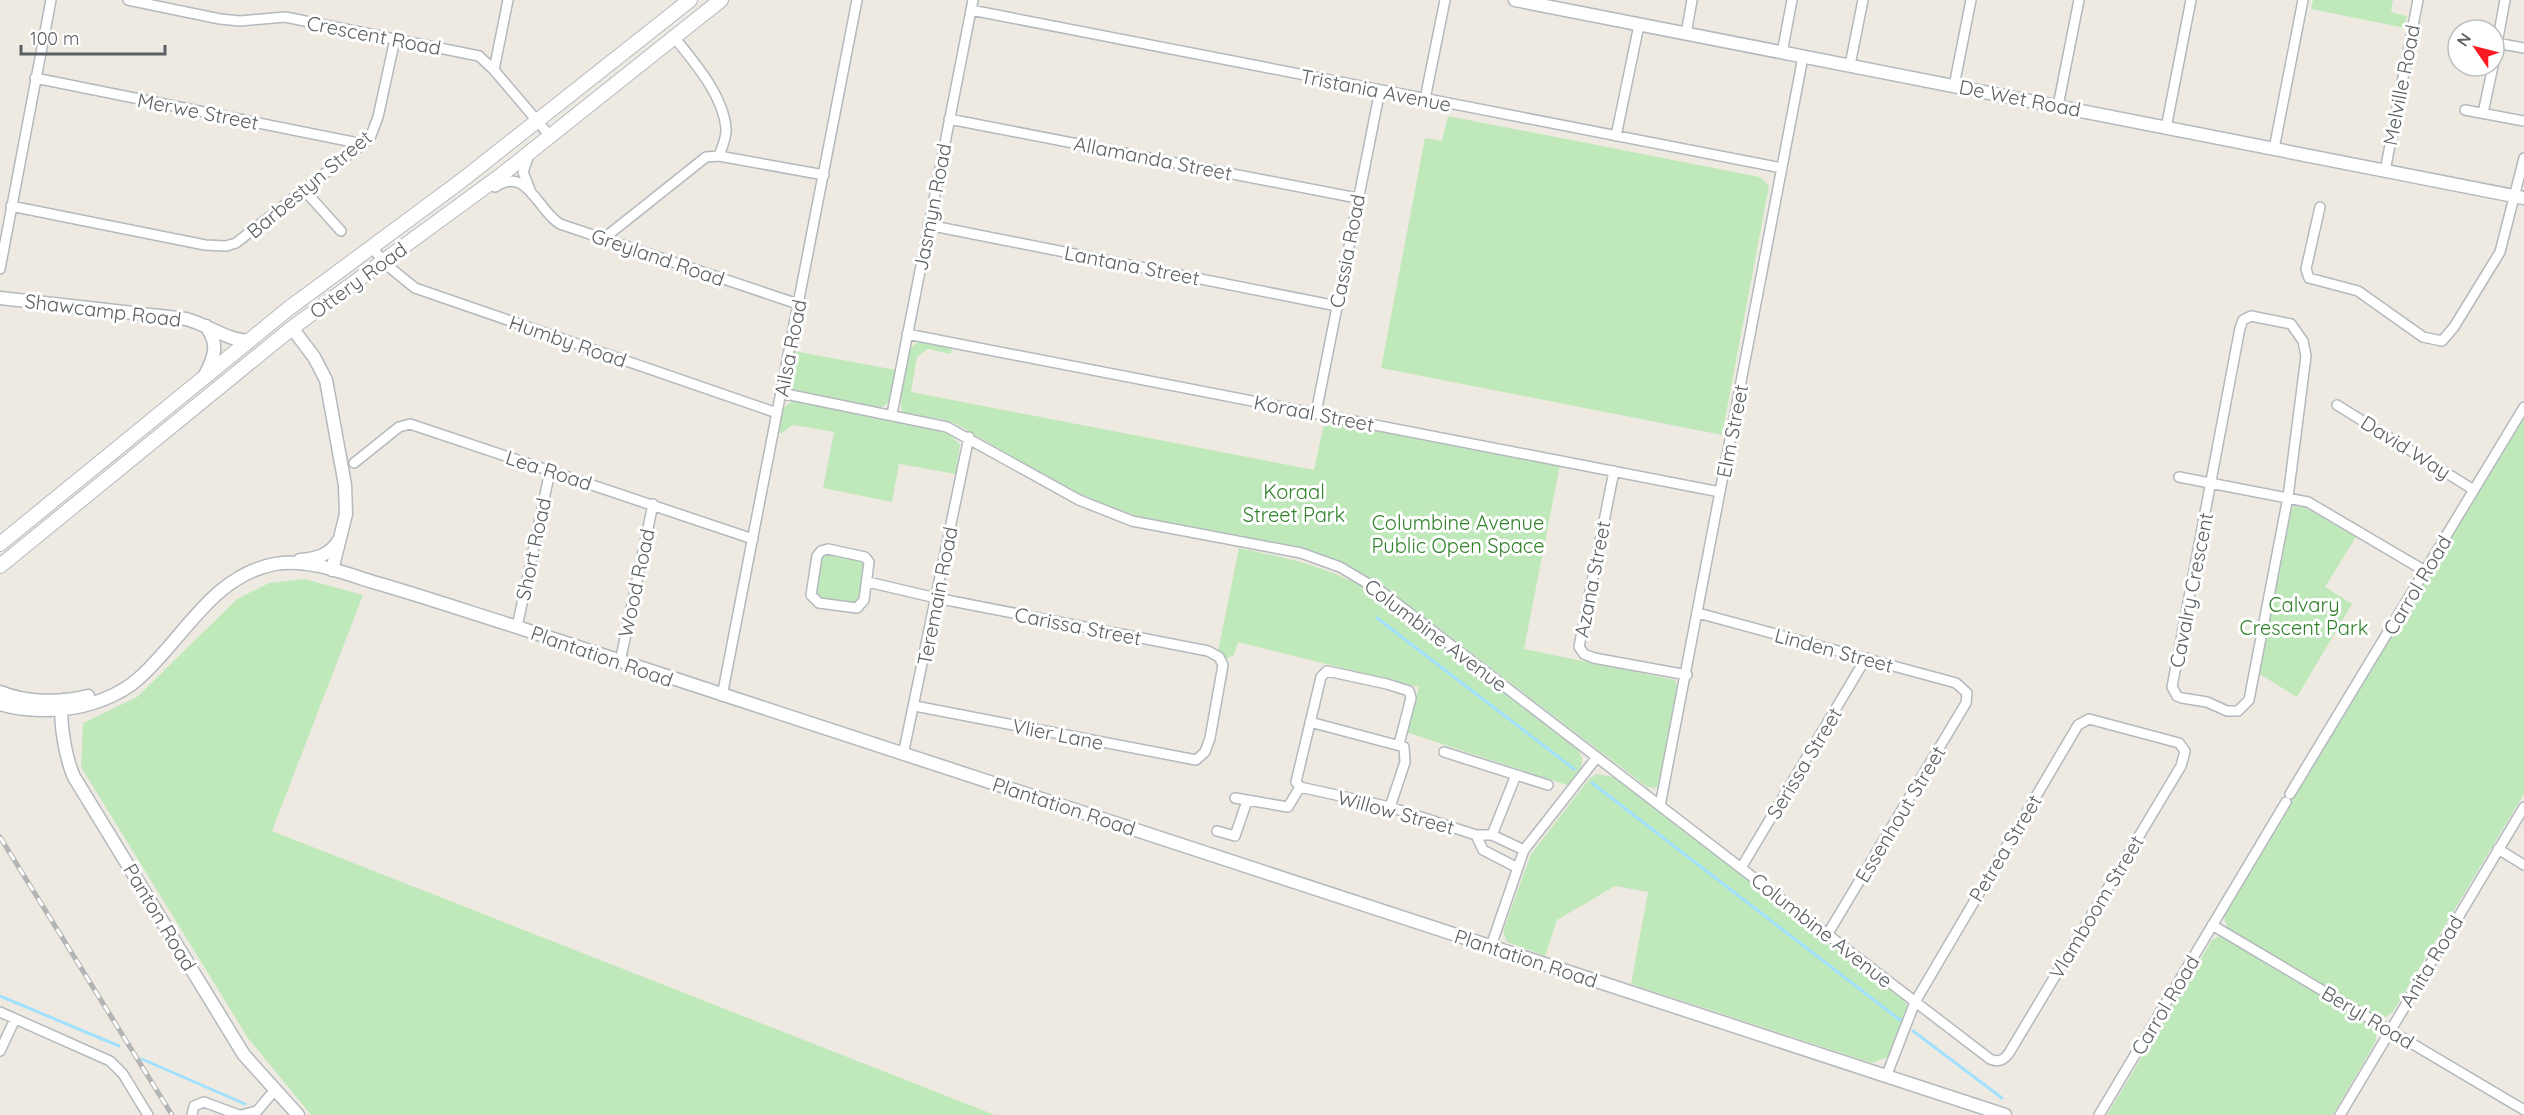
<svg xmlns="http://www.w3.org/2000/svg" width="2524" height="1115" font-family="Quicksand,sans-serif">
<style>
.green{fill:#c0e9bb}
.lines{fill:none;stroke-linecap:round;stroke-linejoin:round}
.stream{stroke:#a1e1ff;stroke-width:3}
.minor-casing{stroke:#b4b9be;stroke-width:12}
.tertiary-casing{stroke:#b4b9be;stroke-width:15}
.secondary-casing{stroke:#b5bac0;stroke-width:16}
.minor{stroke:#fff;stroke-width:9}
.tertiary{stroke:#fff;stroke-width:12}
.secondary{stroke:#fff;stroke-width:14}
.rail-casing{stroke:#b3b4b5;stroke-width:5}
.rail{stroke:#fff;stroke-width:3;stroke-dasharray:9;stroke-linecap:butt}
.labels{text-anchor:middle;dominant-baseline:central;stroke-width:6;stroke-linejoin:round;paint-order:stroke}
.street-label{font-size:20px;fill:#5a6064;stroke:#fff}
.park-label{font-size:20px;fill:#30822a;stroke:#fff}
</style>
<rect width="100%" height="100%" fill="#efeae1"/>
<!-- green -->
<path class="green" d="M2313,0H2393L2391,12L2407,16L2405,28L2311,9Z
M1448,116L1760,177L1769,186L1722,435L1381,368L1425,138L1442,141Z
M925,342L952,347L951,354L928,349L917,357L911,392L1314,470L1325,419L1560,465L1524,649L1675,680L1678,688L1659,784L1655,788L1647,787L1391,592C1306,532 1206,540 1111,508C1055,490 1007,451 956,424C940,416 919,418 903,412C897,404 905,355 912,347C916,342 920,342 925,342Z
M794,351L896,370C894,383 894,406 879,408L792,390L788,382Z
M797,401L947,433L960,444L956,474L899,464L892,502L823,488L834,432L793,425L782,433H778C780,419 780,402 797,401Z
M2524,416V794L2393,1012L2384,1018H2376L2227,928L2224,916L2291,803L2292,797Z
M2295,505L2306,508L2356,537L2325,587L2352,604L2297,697L2258,673L2289,511Z
M1239,548C1287,558 1331,567 1373,593L1578,750C1588,764 1578,774 1570,786L1406,732L1419,687L1238,642L1234,655L1226,659L1218,651Z
M830,554L861,560L865,563L861,598L857,604L824,601L816,597C813,584 817,565 824,555Z
M305,579L363,595L272,831L995,1115H311L248,1038L81,767L83,723L137,697L237,599L269,583Z
M1597,774L1613,777L1903,999L1907,1005L1906,1011L1888,1057L1872,1063L1631,984L1648,892L1615,886L1557,920L1545,956L1507,942L1503,931L1531,854L1590,778Z
M2219,936L2227,938L2376,1030V1041L2333,1115H2107L2212,940Z"/>
<g class="lines">
<!-- stream -->
<path class="stream" d="M1377,618L1574,769
M1592,783L1900,1020
M0,996L119,1046
M1913,1031L2002,1098
M142,1059L245,1104"/>
<defs>
<path id="minor" d="M128,0L220,19L240,21L285,17L479,56L494,70L550,136
M971,10L1782,168
M1686,34L1692,0
M674,37C694,62 723,95 726,128C727,137 722,147 719,156
M2497,43L2524,48
M1782,53L1792,0
M2494,60L2505,0
M1850,65L1863,0
M494,70L508,0
M35,78L353,142L359,147
M1954,86L1971,0
M1425,99L1445,0
M2058,106L2079,0
M2465,110L2524,121
M2483,113L2493,66
M949,119L1357,198
M2166,128L2191,0
M1616,136L1639,25
M2274,149L2303,0
M529,155L523,172L530,190
M2385,171L2418,0
M495,187C527,165 537,210 560,224L798,304
M304,190L341,231
M11,206L205,245L226,246L236,243L370,138L378,117L395,39
M2320,207L2306,269L2309,278L2358,291L2423,337L2442,341L2454,327L2500,252L2524,158
M928,225L1337,306
M603,239L706,157L719,156L824,175
M373,248L383,262L415,288L777,413
M0,269L51,0
M2251,316L2291,324L2303,341L2306,356L2288,497L2249,700L2238,711H2227L2207,702L2182,698L2177,696L2172,687L2240,328L2243,320Z
M907,334L1720,492
M781,393L947,427L1079,500L1132,521L1301,553L1340,567L1382,592C1585,748 1787,904 1990,1059C1999,1063 2004,1060 2009,1053L2181,766L2185,751L2179,743L2089,719L2078,725L1915,1002L1886,1077
M2337,405L2474,490
M1316,413L1380,90
M892,414L973,0
M354,463L399,427L410,424L753,539
M1614,471L1579,647L1584,654L1594,658L1687,675
M2179,477L2308,502L2425,571
M828,549L865,557L869,562L864,600L857,608L819,603L811,595L817,556L821,551Z
M868,582L936,598L1208,651L1219,657L1223,665L1210,738L1205,752L1196,760L915,706
M1698,613L1956,683L1967,693L1966,703L1827,935
M517,627L550,471
M620,662L653,504
M722,696L857,0
M1310,722L1404,747L1405,762L1390,807
M1399,744L1411,698L1409,691L1387,684L1327,671L1321,677L1296,782L1300,787L1390,807L1476,835H1492L1524,850
M1444,752L1548,785
M903,755L969,437
M2290,794L2524,407
M1235,798L1288,807L1300,787
M1660,806L1803,57
M1217,831L1235,836L1247,801
M1476,835L1483,850L1516,867
M1492,835L1516,775
M2498,849L2524,865
M1741,868L1866,658
M2212,925L2524,1110
M1491,946L1524,850L1597,757
M0,1012L110,1061L123,1074L148,1115
M0,1051L15,1019
M192,1115L194,1106L204,1102L239,1115
M241,1115L257,1111L274,1091
M2099,1115L2286,802
M2340,1115L2524,807"/>
<path id="tertiary" d="M1515,0L2524,198
M0,298L186,319C209,325 226,340 249,341
M292,328L314,357L326,380L345,485L346,514L332,570
M205,375C215,356 219,344 206,326
M300,560C316,559 330,555 339,540
M0,692C27,703 60,703 88,696
M63,700C58,719 66,759 74,777L244,1055L298,1115
M0,704C21,711 41,711 63,709C88,707 119,696 138,679C183,640 211,576 275,564C307,558 344,573 373,582C422,596 469,612 517,627L2005,1115"/>
<path id="secondary" d="M0,544L288,309L461,181L690,0
M0,566L292,328L500,176L721,0"/>
</defs>
<!-- minor casing -->
<use href="#minor" class="minor-casing"/>
<!-- tertiary casing -->
<use href="#tertiary" class="tertiary-casing"/>
<!-- secondary casing -->
<use href="#secondary" class="secondary-casing"/>
<!-- minor -->
<use href="#minor" class="minor"/>
<!-- tertiary -->
<use href="#tertiary" class="tertiary"/>
<!-- secondary -->
<use href="#secondary" class="secondary"/>
<defs>
<path id="rail" d="M0,837L172,1115"/>
</defs>
<!-- rail casing -->
<use href="#rail" class="rail-casing"/>
<!-- rail -->
<use href="#rail" class="rail"/>
</g>
<g class="labels">
<!-- street labels -->
<g class="street-label">
<text transform="translate(374 35) rotate(11)">Crescent Road</text>
<text transform="translate(2401 85) rotate(-79)">Melville Road</text>
<text transform="translate(1376 90) rotate(11)">Tristania Avenue</text>
<text transform="translate(2020 98) rotate(11)">De Wet Road</text>
<text transform="translate(198 111) rotate(11)">Merwe Street</text>
<text transform="translate(1153 158) rotate(11)">Allamanda Street</text>
<text transform="translate(309 184) rotate(-40)">Barbestyn Street</text>
<text transform="translate(932 207) rotate(-79)">Jasmyn Road</text>
<text transform="translate(1347 251) rotate(-79)">Cassia Road</text>
<text transform="translate(658 257) rotate(19)">Greyland Road</text>
<text transform="translate(1132 265) rotate(11)">Lantana Street</text>
<text transform="translate(358 280) rotate(-36)">Ottery Road</text>
<text transform="translate(103 310) rotate(7)">Shawcamp Road</text>
<text transform="translate(568 341) rotate(19)">Humby Road</text>
<text transform="translate(790 348) rotate(-79)">Ailsa Road</text>
<text transform="translate(1314 413) rotate(11)">Koraal Street</text>
<text transform="translate(1732 431) rotate(-79)">Elm Street</text>
<text transform="translate(2406 447) rotate(32)">David Way</text>
<text transform="translate(549 470) rotate(18)">Lea Road</text>
<text transform="translate(533 549) rotate(-78)">Short Road</text>
<text transform="translate(1592 579) rotate(-79)">Azana Street</text>
<text transform="translate(636 583) rotate(-78)">Wood Road</text>
<text transform="translate(2417 585) rotate(-59)">Carrol Road</text>
<text transform="translate(2191 590) rotate(-79)">Cavalry Crescent</text>
<text transform="translate(937 596) rotate(-79)">Teremain Road</text>
<text transform="translate(1078 626) rotate(11)">Carissa Street</text>
<text transform="translate(1436 635) rotate(37)">Columbine Avenue</text>
<text transform="translate(1834 650) rotate(15)">Linden Street</text>
<text transform="translate(602 656) rotate(19)">Plantation Road</text>
<text transform="translate(1058 734) rotate(11)">Vlier Lane</text>
<text transform="translate(1804 763) rotate(-59)">Serissa Street</text>
<text transform="translate(1064 806) rotate(18)">Plantation Road</text>
<text transform="translate(1396 812) rotate(15)">Willow Street</text>
<text transform="translate(1900 814) rotate(-59)">Essenhout Street</text>
<text transform="translate(2005 848) rotate(-59)">Petrea Street</text>
<text transform="translate(2096 907) rotate(-59)">Vlamboom Street</text>
<text transform="translate(160 917) rotate(59)">Panton Road</text>
<text transform="translate(1822 930) rotate(38)">Columbine Avenue</text>
<text transform="translate(1526 958) rotate(18)">Plantation Road</text>
<text transform="translate(2431 961) rotate(-59)">Anita Road</text>
<text transform="translate(2165 1005) rotate(-59)">Carrol Road</text>
<text transform="translate(2368 1017) rotate(31)">Beryl Road</text>
</g>
<!-- park labels -->
<g class="park-label">
<text x="1294" y="491">Koraal<tspan x="1294" dy="23">Street Park</tspan></text>
<text x="1458" y="522">Columbine Avenue<tspan x="1458" dy="23">Public Open Space</tspan></text>
<text x="2304" y="604">Calvary<tspan x="2304" dy="23">Crescent Park</tspan></text>
</g>
</g>
<!-- north arrow -->
<g transform="translate(2476 48) rotate(305)"><circle r="28" fill="#ffffff" stroke="#bdbfc1" stroke-width="1.5"/>
<path d="M0-4.5L10 22L0 15L-10 22Z" fill="#fc1a22"/>
<text y="-9" font-size="16" font-weight="bold" text-anchor="middle" fill="#5a6064">N</text>
</g>
<!-- scale -->
<path d="M21 45v9h144v-9" fill="none" stroke="#5a6064" stroke-width="3"/>
<text x="30" y="45" font-size="18" fill="#5a6064" stroke="#ffffff" stroke-width="4.5" paint-order="stroke">100 m</text>
</svg>
